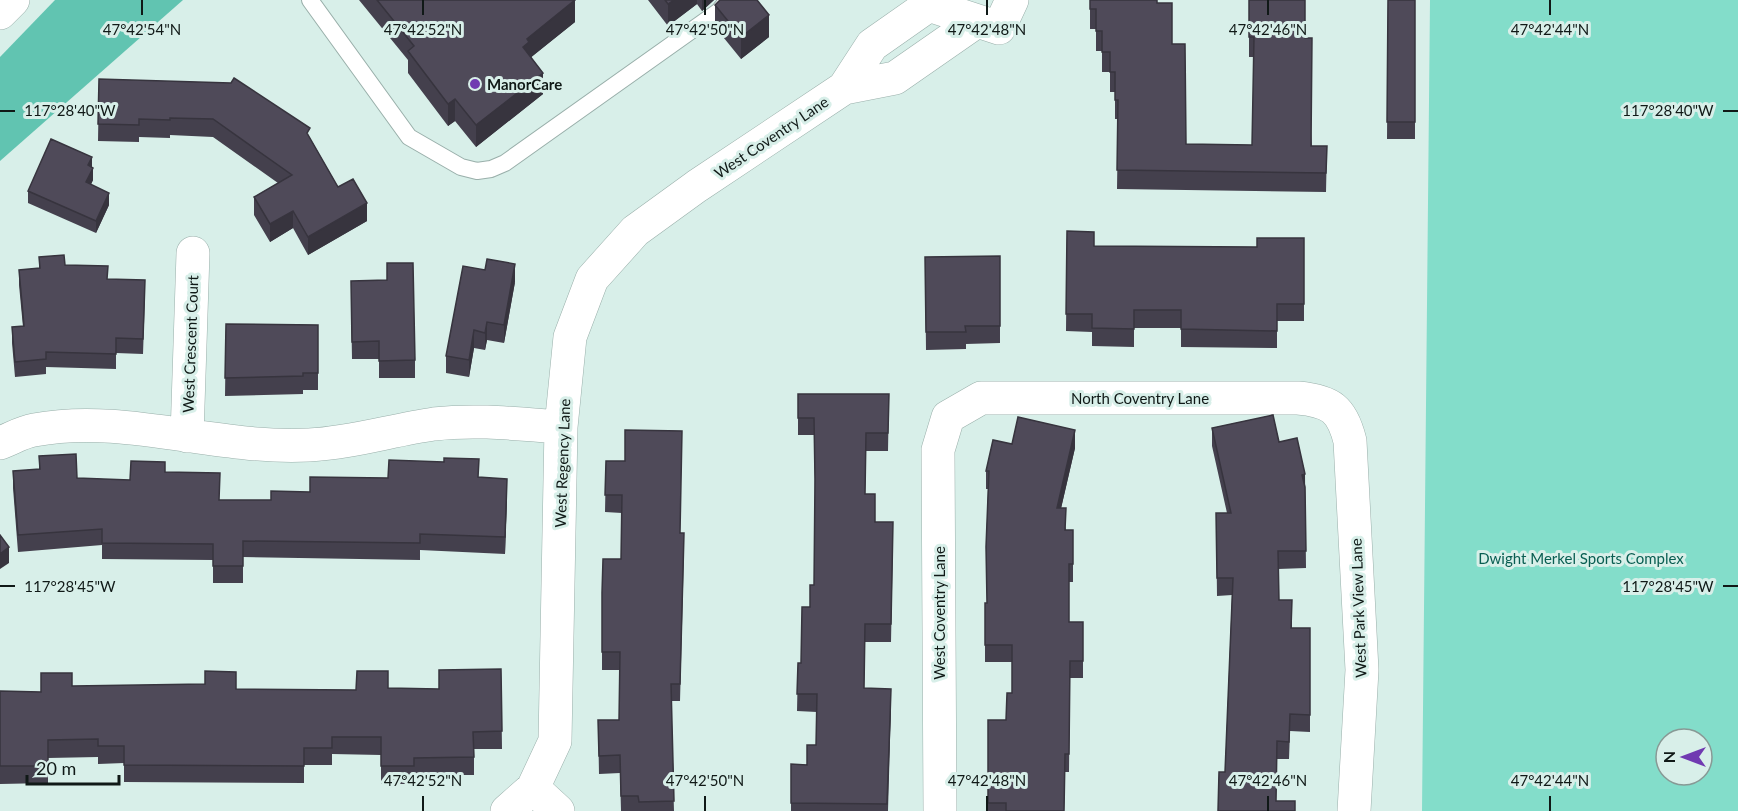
<svg xmlns="http://www.w3.org/2000/svg" width="1738" height="811" font-family="Lato,sans-serif">
<style>
.green{fill:#83ddca;fill-rule:evenodd}
.forest{fill:#61c4b1}
.lines{fill:none;stroke-linecap:round;stroke-linejoin:round}
.lane-casing{stroke:#99afaa;stroke-width:18}
.street-casing{stroke:#99afaa;stroke-width:34}
.secondary-casing{stroke:#99afaa;stroke-width:34}
.lane{stroke:#fff;stroke-width:16}
.street{stroke:#fff;stroke-width:33}
.secondary{stroke:#fff;stroke-width:33}
.wall{fill:#44404d}
.shaded-wall{fill:#37343e}
.building{fill:#4f4a59;stroke:#37343e;stroke-width:1.5}
.ticks{fill:none;stroke:#101917;stroke-width:2}
.poi-dot{fill:#703ab1;stroke:#d8efe9;stroke-width:2}
.labels{text-anchor:middle;dominant-baseline:central;stroke-width:6;stroke-linejoin:round;paint-order:stroke}
.poi-label{font-size:15px;font-weight:bold;fill:#101917;stroke:#d8efe9;text-anchor:start}
.street-label{font-size:15px;fill:#101917;stroke:#d8efe9}
.park-label{font-size:15px;fill:#095e52;stroke:#d8efe9}
.ticks-label{font-size:15px;text-anchor:middle;fill:#101917;stroke:#d8efe9;stroke-width:6;stroke-linejoin:round;paint-order:stroke}
</style>
<rect width="100%" height="100%" fill="#d8efe9"/>
<!-- green -->
<path class="green" d="M1430,0H1738V811H1422ZM1666,739H1702V775H1666Z"/>
<!-- forest -->
<path class="forest" d="M55,0H183L0,161V57Z"/>
<g class="lines">
<defs>
<path id="lane" d="M310,0L409,137L461,167L477,171L491,169L505,163L719,11L728,0"/>
<path id="street" d="M844,88L895,78L977,21
M187,436L193,253
M0,443C11,439 22,432 34,430C126,413 216,450 309,445C352,443 392,430 434,424C476,419 519,424 561,427
M533,788L555,741L561,427L570,337L592,279L635,231L697,186L844,88L872,45L929,5L999,28L1012,0
M507,811L533,788L558,811
M940,811L938,450L948,417L981,398H1298C1331,401 1342,409 1350,441L1362,670L1354,811"/>
<path id="secondary" d="M0,13L13,0"/>
</defs>
<!-- lane casing -->
<use href="#lane" class="lane-casing"/>
<!-- street casing -->
<use href="#street" class="street-casing"/>
<!-- secondary casing -->
<use href="#secondary" class="secondary-casing"/>
<!-- lane -->
<use href="#lane" class="lane"/>
<!-- street -->
<use href="#street" class="street"/>
<!-- secondary -->
<use href="#secondary" class="secondary"/>
</g>
<!-- wall -->
<path class="wall" d="M359,0H575V22L531,57L543,94L476,147L455,121L448,126L408,73V60Z
M648,0H714L702,11L697,4L668,26Z
M1090,0L1157,3L1172,44L1186,144L1252,145L1254,57H1249V0L1305,38L1312,146H1327L1326,192L1117,189L1118,119H1115V92H1110V72H1102V51H1096V29H1090Z
M1388,0H1415V139H1387Z
M715,5L769,37L741,59L715,27Z
M99,79L310,138L338,187L367,221L308,255L293,228L270,242L254,215V197L278,183L213,137L170,135V138L139,137V142L98,141Z
M92,167L93,180L91,184L109,205L96,233L28,203V191Z
M1067,231L1094,246L1257,247L1304,238V321H1277V348L1181,347V328H1134V347L1092,346V332L1066,331Z
M1000,256V343L966,344V349L926,350L925,257Z
M39,257L108,279L145,295L143,354L116,353V369L46,367V374L15,377L12,343V327H23L19,285V270L39,268Z
M387,280L415,360V378H379V359H352L351,299Z
M515,282L504,343L487,340L485,350L474,348L469,377L446,373V356Z
M226,324L318,325V390H303V394L225,396Z
M798,394H889L888,451H866L865,494L875,522L893,540L891,642H865L864,688L891,706L888,811H791V764L807,765L816,745L817,712L797,711L798,663H801L814,585L815,492L814,435H798Z
M1273,415L1279,442L1297,438L1305,474L1306,568L1278,569L1279,600H1292V628H1310V732L1290,731L1289,759H1277L1276,801H1295V811H1218L1219,772H1225L1232,595L1217,596L1216,513H1227L1212,446V428Z
M1012,444L1075,448L1061,508L1066,530H1073V582H1069V622H1083V678H1070L1069,772H1065L1064,811H988V720H1006L1012,693V662H985V603H987L986,547L988,489H986V471Z
M39,456L77,478L130,480L165,472L220,500H271L310,492L388,478L479,477L507,495L505,554L420,550V560L243,557V583H213V560L102,559V545L18,552L13,488V471L39,469Z
M606,461L681,533L684,551L680,701H671L674,811H621L620,773L599,774L598,720H619L620,670H602V593L621,559L622,513L605,512Z
M501,669L502,749H474V775H414V784H381V755L332,754V765H304V783L124,782V763L98,764V757L48,758V783L0,784V691L41,692L72,686L236,689L356,690L388,688L439,689Z"/>
<!-- shaded-wall -->
<path class="shaded-wall" d="M575,0V22L529,59L523,47L527,39Z
M674,0H697V4L668,26V4Z
M702,0H714L702,11Z
M769,15V37L741,59V37Z
M543,73V94L476,147V125Z
M455,99V121L448,126V104Z
M92,157V169L88,165Z
M93,168V180L86,195V182Z
M109,193V205L96,233V221Z
M367,203V221L308,255V237Z
M293,211V228L270,242V224Z
M515,264V282L504,343V325Z
M487,322V340L485,350V333Z
M474,330V348L469,377V360Z
M1075,430V448L1057,526V508Z
M1305,474V492L1302,475Z
M507,479V495L505,554V537Z
M9,547V563L0,569V554Z
M891,689V706L887,811Z"/>
<!-- building -->
<path class="building" d="M377,0H575L527,39L529,42L523,47L543,73L476,125L455,99L448,104L408,51L414,46Z
M665,0H674L668,4Z
M720,0H757L769,15L741,37L715,5Z
M1090,0H1157V3H1172V44H1185L1186,144L1252,145L1254,37H1249V0H1305V38H1312L1311,146H1327L1326,173L1117,170L1118,100H1115V72H1110V52H1102V31H1096V9H1090Z
M1388,0H1415V122H1387Z
M234,78L310,128L307,133L338,187L353,179L367,203L308,237L293,211L270,224L254,197L292,175L213,119L170,118V120L139,119V125L98,124L99,79L231,83Z
M51,139L92,157L88,165L93,168L86,182L109,193L96,221L28,191Z
M1067,231L1094,232V246L1257,247V238H1304V304H1277V331L1181,329V310H1134V329L1092,328V314H1066Z
M64,255L65,265L108,266L107,279L145,280L143,339L116,338V354L46,352V359L15,362L12,327L24,326L19,270L40,268L39,257Z
M1000,256V326H965L966,332H926L925,257Z
M487,259L515,264L504,325L487,322L485,333L474,330L469,360L446,356L463,266L485,270Z
M387,263H413L415,360L379,361V341L352,342L351,281L387,280Z
M226,324L318,325V373H303V376L225,378Z
M798,394H889L888,433H866L865,494H875V522H893L891,624H865L864,688L891,689L887,804L791,803V764L807,765V745H816L817,694H797L798,663H801L802,607H810V585H814L815,479L814,418H798Z
M1273,415L1279,442L1297,438L1305,474L1302,475L1305,487L1306,551H1278L1279,600H1292L1291,628H1310V715L1290,714L1289,742L1277,741L1276,801H1295V811H1218L1219,772H1225L1233,578H1217L1216,513H1231L1212,428Z
M1018,417L1075,430L1057,508H1066L1065,530H1073V564H1069V622H1083V661H1070L1069,754H1065L1064,811H1006V803H988V720H1006L1007,693H1012V645H985V603H987L986,547L989,471H986L993,440L1012,444Z
M625,430L682,431L680,533H684L680,684H671L674,801L639,802L638,796H621L620,755L599,756L598,720H619L620,652H602V593L603,559H621L622,495H605L606,461H625Z
M76,454L77,478L130,480L131,461L165,462V472L220,473L219,500H271V491L310,492V477L388,478L389,460L444,462V458L479,459L478,477L507,479L505,537L420,534V543L243,541V566H213V544L102,543V529L18,535L13,471L40,469L39,456Z
M0,535L9,547L0,554Z
M501,669L502,731L473,732L474,757L414,758V766H381V737H332V748H304V766L124,765V746H98V739L48,740V766H0V691L41,692V673H72V686L205,684V671L236,672V689L356,690L357,671H388V688L439,689V670Z"/>
<!-- ticks -->
<path class="ticks" d="M142,0V15M423,0V15M705,0V15M987,0V15M1268,0V15M1550,0V15M0,111H15M1723,111H1738M0,586H15M1723,586H1738M423,796V811M705,796V811M987,796V811M1268,796V811M1550,796V811"/>
<!-- markers -->
<circle class="poi-dot" cx="475" cy="84" r="6"/>
<g class="labels">
<!-- poi labels -->
<g class="poi-label">
<text x="487" y="84">ManorCare</text>
</g>
<!-- street labels -->
<g class="street-label">
<text transform="translate(771 137) rotate(-34)">West Coventry Lane</text>
<text transform="translate(190 344) rotate(-88)">West Crescent Court</text>
<text x="1140" y="398">North Coventry Lane</text>
<text transform="translate(562 463) rotate(-88)">West Regency Lane</text>
<text transform="translate(1358 608) rotate(-92)">West Park View Lane</text>
<text transform="translate(939 613) rotate(-90)">West Coventry Lane</text>
</g>
<!-- park labels -->
<g class="park-label">
<text x="1581" y="558">Dwight Merkel Sports Complex</text>
</g>
</g>
<g class="ticks-label">
<text x="142" y="35">47°42'54"N</text>
<text x="423" y="35">47°42'52"N</text>
<text x="705" y="35">47°42'50"N</text>
<text x="987" y="35">47°42'48"N</text>
<text x="1268" y="35">47°42'46"N</text>
<text x="1550" y="35">47°42'44"N</text>
<text x="1668" y="116">117°28'40"W</text>
<text x="70" y="116">117°28'40"W</text>
<text x="1668" y="592">117°28'45"W</text>
<text x="70" y="592">117°28'45"W</text>
<text x="423" y="786">47°42'52"N</text>
<text x="705" y="786">47°42'50"N</text>
<text x="987" y="786">47°42'48"N</text>
<text x="1268" y="786">47°42'46"N</text>
<text x="1550" y="786">47°42'44"N</text>
</g>
<!-- north arrow -->
<g transform="translate(1684 757) rotate(270)"><circle r="28" fill="#d8efe9" stroke="#889995" stroke-width="1.5"/>
<path d="M0-4.5L10 22L0 15L-10 22Z" fill="#703ab1"/>
<text y="-9" font-size="16" font-weight="bold" text-anchor="middle" fill="#101917">N</text>
</g>
<!-- scale -->
<path d="M27 775v9h92v-9" fill="none" stroke="#101917" stroke-width="3"/>
<text x="36" y="775" font-size="18" fill="#101917" stroke="#d8efe9" stroke-width="4.5" paint-order="stroke">20 m</text>
</svg>
